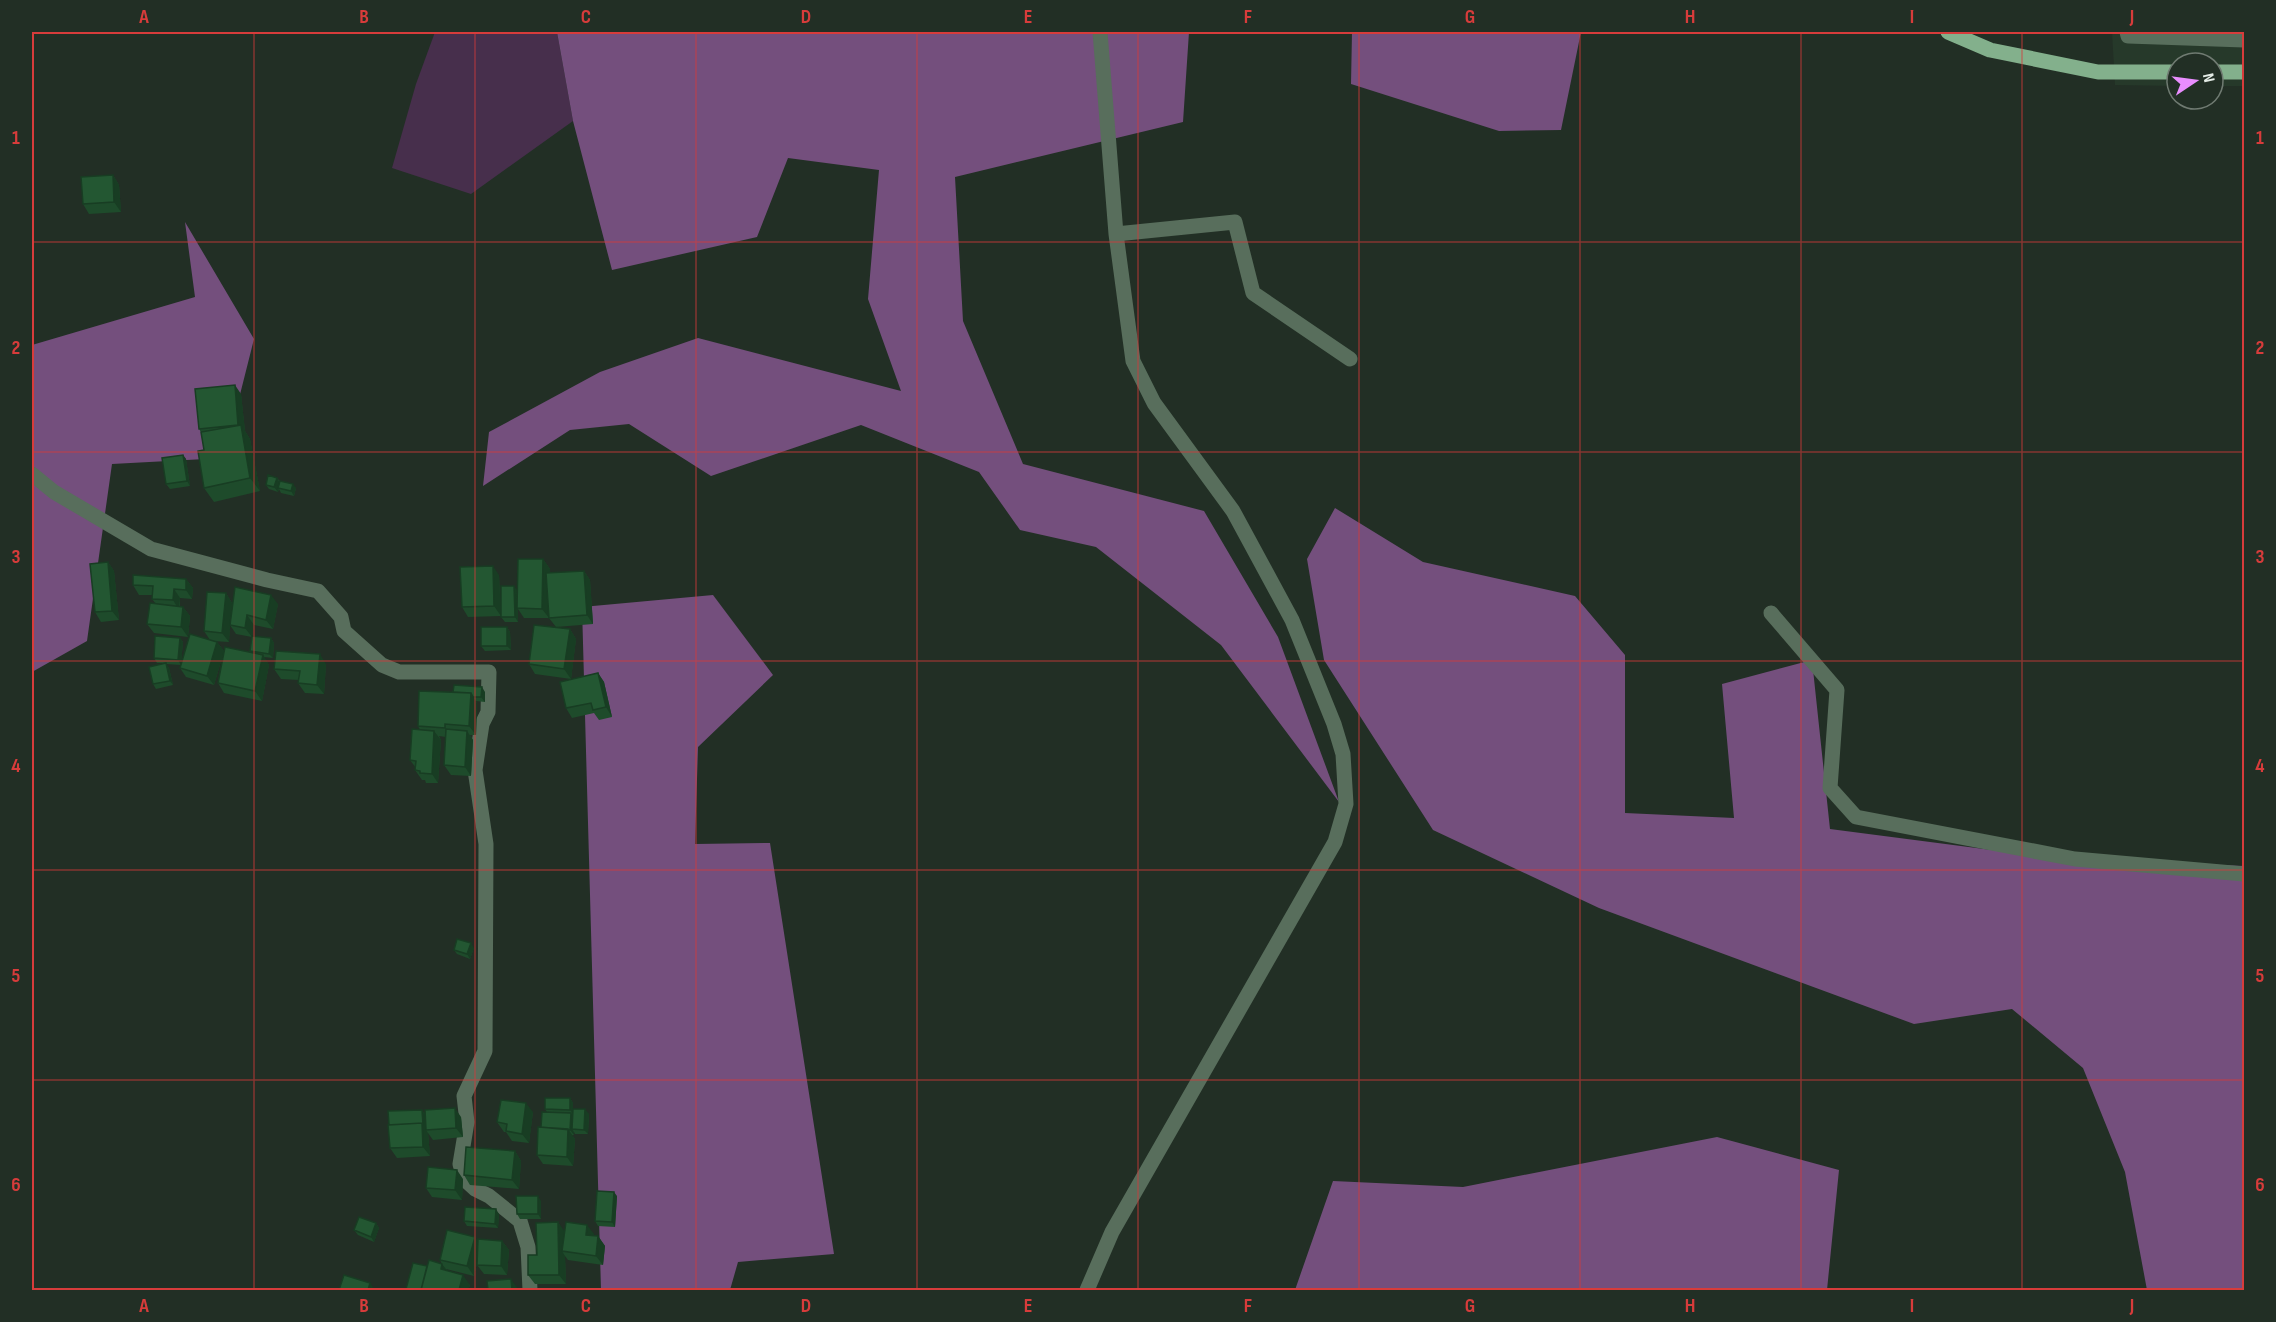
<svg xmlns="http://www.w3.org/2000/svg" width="2276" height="1322" font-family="'Sofia Sans Condensed',sans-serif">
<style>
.built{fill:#26392a}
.green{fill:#472f4c}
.forest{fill:#744f7d}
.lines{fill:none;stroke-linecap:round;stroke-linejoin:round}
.minor{stroke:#586e5c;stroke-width:15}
.major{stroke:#83b08c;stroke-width:15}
.wall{fill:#1e4b2b}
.shaded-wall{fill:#183d23}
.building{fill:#235732;stroke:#183d23;stroke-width:1.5}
.grid{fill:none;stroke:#d73c3b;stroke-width:1.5;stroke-opacity:0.55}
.neatline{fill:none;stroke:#d73c3b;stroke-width:2}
.grid-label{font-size:20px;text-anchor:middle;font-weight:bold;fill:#d73c3b}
</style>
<rect width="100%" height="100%" fill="#222f25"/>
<!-- built -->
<path class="built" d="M2112,32H2244V86H2213V63H2177V86L2115,85Z"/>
<!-- green -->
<path class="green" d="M435,32H557L573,121L471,194L392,168L416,84Z"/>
<!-- forest -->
<path class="forest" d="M557,32H1189L1183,122L955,177L963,321L1023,464L1204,511L1278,637L1339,802L1221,645L1096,547L1020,530L979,472L861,425L711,476L629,424L570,430L483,486L489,432L600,372L698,338L901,391L868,299L879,170L788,158L757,237L612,270L573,121Z
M1352,32H1581L1561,130L1499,131L1351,84Z
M185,222L254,339L224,458L112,464L87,641L32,672V345L195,297Z
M1335,508L1423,562L1575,596L1625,655V813L1734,818L1722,684L1812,660L1830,829L2054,858L2244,866V1290H2147L2125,1172L2083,1068L2012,1009L1914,1024L1599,908L1433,830L1324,660L1307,559Z
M713,595L773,675L698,747L695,844L770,843L834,1254L738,1262L730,1290H601L582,607Z
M1717,1137L1839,1170L1827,1290H1295L1333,1181L1463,1187Z"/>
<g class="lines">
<!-- minor -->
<path class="minor" d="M2127,32L2128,36L2244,40
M1116,234L1235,222L1253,293L1350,359
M32,474L54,492L151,549L267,580L318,591L341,617L344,631L382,665L399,672H489L488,712L482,724L475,770L486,844L485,1051L464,1096L467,1122L460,1164L464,1179L475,1189L489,1196L520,1221L528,1247L530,1290
M1771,613L1837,690L1830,788L1856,817L2075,859L2244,874
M1087,1290L1112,1232L1335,842L1346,804L1343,754L1334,724L1292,620L1233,511L1154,403L1133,361L1116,234L1100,32"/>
<!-- major -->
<path class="major" d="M1948,32L1990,50L2098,72H2177
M2213,72H2244"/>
</g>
<!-- wall -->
<path class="wall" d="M113,175L119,185L121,212L89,214L83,204Z
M241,394L245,431L250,439L260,491L214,502L204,488V450L201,432L199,429Z
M183,455L186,459L190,486L170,489L166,484Z
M277,478L280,481L296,488L294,496L281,493L279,489L278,492L269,489L266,485Z
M543,559L550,569L549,573L584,571L590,580L593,624L556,627L549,618V612V618H524L518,609V622H505L501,617L518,591Z
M108,562L114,571L119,620L101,622L95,612Z
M499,575L501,616L468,617L462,607Z
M186,579L193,588L192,599L180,598V606L183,607L190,616L188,637L154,633L147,624L156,604L152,599L153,595H139L133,585Z
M226,593L232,603L231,616L278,604L273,629L254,625L252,637L236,634L230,625L229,642L213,641L217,642L224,651L214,685L186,677L180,668L181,665L166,664L169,668L173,685L156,689L153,684L164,663H157L154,658L180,638L183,642L181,663L210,640L204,631Z
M507,627L510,632L511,650L485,651L481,646Z
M570,629L576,639L571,679L535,674L529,664Z
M271,638L274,643L273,658L264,657L269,665L262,701L224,693L218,683L251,653L250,651Z
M326,664L324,694L305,693L298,683L299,680L281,679L274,669Z
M598,673L604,682L612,717L599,720L594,713L572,718L566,708Z
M453,692H485V702L476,701L477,703L476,735H470L473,740L471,776L451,775L444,765L446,737L439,736L441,740L438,783H426L425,780H422L415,770L416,768L410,760L420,730L418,726Z
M474,948L470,959L457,954L454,950Z
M570,1098L573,1103V1109L589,1114L588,1134H575L574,1132V1135H572L575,1139L573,1166L543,1164L537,1155L541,1127L547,1112L545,1109Z
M422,1110L425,1114L461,1117L463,1137L433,1140L428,1133L430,1156L397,1158L390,1148Z
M533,1112L529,1143L512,1141L506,1132H504L497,1122Z
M515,1151L521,1161L519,1189L470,1185L464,1175Z
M463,1179L462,1200L432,1197L426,1188Z
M617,1196L615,1227L598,1226L595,1221Z
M541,1201V1219H520L517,1214Z
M499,1214L498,1228L467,1226L464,1221Z
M558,1222L564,1232L594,1234V1236H598L605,1246L603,1265L568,1260L565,1256L566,1284H535L528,1275L537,1255Z
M376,1223L379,1228L374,1242L358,1235L354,1230Z
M502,1241L509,1250L507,1275L484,1274L477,1265V1263L474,1276L446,1269L448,1271L470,1285L468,1290H407L406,1289L427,1267L442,1264L440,1260L478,1242Z"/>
<!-- shaded-wall -->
<path class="shaded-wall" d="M113,175L119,185L121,212L114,202Z
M235,385L241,394L245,431L250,439L260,491L250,478L238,425Z
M183,455L186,459L190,486L187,481Z
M277,478L280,483L278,492L274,487Z
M293,484L296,488L294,496L291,491Z
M543,559L550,569L549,618L542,609Z
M108,562L114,571L119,620L112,611Z
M493,566L499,575L501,616L494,606Z
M584,571L590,580L593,624L587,615Z
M186,579L193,588L192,599L186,590Z
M514,586L518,591V622L515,617Z
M174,589L180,598L179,610L173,600Z
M226,593L232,603L229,642L222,633Z
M271,595L278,604L273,629L266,620Z
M183,607L190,616L188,637L181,627Z
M247,615L254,625L252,637L245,628Z
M507,627L510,632L511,650L507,646Z
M570,629L576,639L571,679L564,669Z
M180,638L183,642L181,665L178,660Z
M271,638L274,643L273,658L269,654Z
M217,642L224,651L214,685L207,676Z
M320,654L326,664L324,694L317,685Z
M263,655L269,665L262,701L255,691Z
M166,663L169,668L173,685L170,681Z
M598,673L604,682L612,717L606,707Z
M482,687L485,692V702L481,697Z
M471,693L477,703L476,735L469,726Z
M434,731L441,740L438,783L432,774Z
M467,731L473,740L471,776L465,767Z
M471,943L474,948L470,959L467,954Z
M570,1098L573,1103V1114L570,1110Z
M526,1103L533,1112L529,1143L522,1134Z
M455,1108L461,1117L463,1137L456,1128Z
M585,1109L589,1114L588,1134L584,1130Z
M422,1110L425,1114L426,1130L428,1133L430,1156L423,1147Z
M571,1113L574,1118L572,1129L574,1132V1135L570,1130Z
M568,1129L575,1139L573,1166L567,1157Z
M515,1151L521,1161L519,1189L512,1180Z
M457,1170L463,1179L462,1200L455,1190Z
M614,1192L617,1196L615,1227L612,1222Z
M538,1196L541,1201V1219L538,1214Z
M496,1209L499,1214L498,1228L495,1224Z
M558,1222L565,1232L562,1251L565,1256L566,1284L559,1275Z
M376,1223L379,1228L374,1242L371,1237Z
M587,1225L594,1234L592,1244L586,1235Z
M598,1236L605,1246L603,1265L596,1256Z
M475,1237L481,1246L474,1276L467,1266Z
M502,1241L509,1250L507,1275L501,1266Z
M442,1264L449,1273L441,1269Z
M463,1275L470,1285L468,1290H459Z
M511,1279L518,1289V1290H512Z
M370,1283L373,1287L372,1290H368Z"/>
<!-- building -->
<path class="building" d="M113,175L114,202L83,204L81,177Z
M235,385L238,425L199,429L195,389Z
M241,425L250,478L204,488L198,451L204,450L201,432Z
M183,455L187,481L166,484L162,458Z
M268,475L277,478L274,487L266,485Z
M280,481L293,484L291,491L278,488Z
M518,559H543L542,609L517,608Z
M108,562L112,611L95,612L90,564Z
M493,566L494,606L462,607L460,567Z
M584,571L587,615L549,618L546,573Z
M133,575L186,579V590L174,589L173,600L152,599L153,586L133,585Z
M501,586H514L515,617H501Z
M235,587L271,595L266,620L247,615L245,628L230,625Z
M207,592L226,593L222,633L204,631Z
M150,603L183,607L181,627L147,624Z
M534,625L570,629L564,669L529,664Z
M481,627H507V646H481Z
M190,634L217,642L207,676L180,668Z
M155,636L180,638L178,660L154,658Z
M252,636L271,638L269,654L250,651Z
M225,647L263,655L255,691L218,683Z
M276,651L320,654L317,685L298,683L300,671L274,669Z
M166,663L170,681L153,684L149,667Z
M598,673L606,707L593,710L591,703L566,708L560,682Z
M454,685L482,687L481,697H473L471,693L453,692Z
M419,691L471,693L469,726L445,724V728L418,726Z
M412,729L434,731L432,774L420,773V771L415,770L416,761L410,760Z
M446,729L467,731L465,767L444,765Z
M457,939L471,943L467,954L454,950Z
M545,1098H570V1110L545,1109Z
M501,1100L526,1103L522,1134L506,1131L507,1124L497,1122Z
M455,1108L456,1128L426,1130L425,1110Z
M573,1109H585L584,1130L572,1129Z
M422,1110L423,1125L422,1123L389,1125L388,1111Z
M542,1112L571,1113L570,1130L541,1127Z
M422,1123L423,1147L390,1148L388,1125Z
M538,1127L568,1129L567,1157L537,1155Z
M466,1147L515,1151L512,1180L464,1175Z
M428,1167L457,1170L455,1190L426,1188Z
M597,1191L614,1192L612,1222L595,1221Z
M516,1196H538V1214H517Z
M465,1207L496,1209L495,1224L464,1221Z
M359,1217L376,1223L371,1237L354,1230Z
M558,1222L559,1275H528V1255H537L536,1223Z
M566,1222L587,1225L586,1235L598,1236L596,1256L562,1251Z
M447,1230L475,1237L467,1266L440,1260Z
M478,1239L502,1241L501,1266L477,1265Z
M429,1260L442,1264L441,1269L463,1275L459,1290H421Z
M413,1263L427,1266L421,1290L406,1289Z
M344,1275L370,1283L368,1290H339Z
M511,1279L512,1290H488L487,1281Z"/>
<!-- grid -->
<path class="grid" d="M254,32V1290M475,32V1290M696,32V1290M917,32V1290M1138,32V1290M1359,32V1290M1580,32V1290M1801,32V1290M2022,32V1290M32,242H2244M32,452H2244M32,661H2244M32,870H2244M32,1080H2244"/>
<!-- border -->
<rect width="2276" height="1322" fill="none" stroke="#222f25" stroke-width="66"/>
<!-- north arrow -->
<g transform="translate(2195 81) rotate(77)"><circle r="28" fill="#222f25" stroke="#707b72" stroke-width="1.5"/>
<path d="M0-4.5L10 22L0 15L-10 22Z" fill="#e98dfe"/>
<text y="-9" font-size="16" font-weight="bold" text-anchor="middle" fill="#e4ece6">N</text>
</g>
<rect x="33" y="33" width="2210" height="1256" class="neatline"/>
<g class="grid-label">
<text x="144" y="23">A</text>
<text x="364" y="23">B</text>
<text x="586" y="23">C</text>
<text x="806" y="23">D</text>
<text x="1028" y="23">E</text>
<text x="1248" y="23">F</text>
<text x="1470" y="23">G</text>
<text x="1690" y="23">H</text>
<text x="1912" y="23">I</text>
<text x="2132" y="23">J</text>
<text x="16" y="144">1</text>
<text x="2260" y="144">1</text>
<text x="16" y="354">2</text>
<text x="2260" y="354">2</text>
<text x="16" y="563">3</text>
<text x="2260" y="563">3</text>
<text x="16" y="772">4</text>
<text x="2260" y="772">4</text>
<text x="16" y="982">5</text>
<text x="2260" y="982">5</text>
<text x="16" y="1191">6</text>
<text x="2260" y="1191">6</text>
<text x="144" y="1312">A</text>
<text x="364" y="1312">B</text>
<text x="586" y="1312">C</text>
<text x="806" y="1312">D</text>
<text x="1028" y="1312">E</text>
<text x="1248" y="1312">F</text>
<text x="1470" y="1312">G</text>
<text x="1690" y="1312">H</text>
<text x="1912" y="1312">I</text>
<text x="2132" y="1312">J</text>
</g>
</svg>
